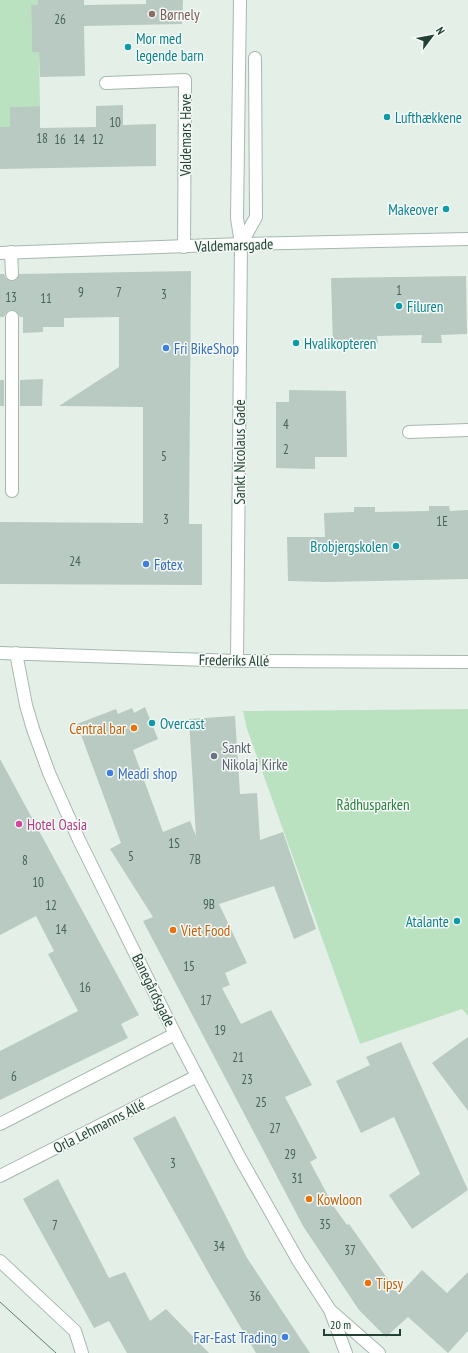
<svg xmlns="http://www.w3.org/2000/svg" width="468" height="1353" font-family="'PT Sans Narrow',sans-serif">
<style>
.green{fill:#bae2c0}
.building{fill:#b8cac1}
.lines{fill:none;stroke-linecap:round;stroke-linejoin:round}
.service-casing{stroke:#a6b8af;stroke-width:14}
.minor-casing{stroke:#a6b8af;stroke-width:14}
.tertiary-casing{stroke:#a6b8af;stroke-width:14}
.service{stroke:#fff;stroke-width:12}
.minor{stroke:#fff;stroke-width:12}
.tertiary{stroke:#fff;stroke-width:12}
.tram{stroke:#5b7e70;stroke-width:1}
.education-dot{fill:#8d6e63;stroke:#f5faf7;stroke-width:1.5}
.culture-dot{fill:#0f9aa8;stroke:#f5faf7;stroke-width:1.5}
.shop-dot{fill:#3f7fe0;stroke:#f5faf7;stroke-width:1.5}
.food-dot{fill:#e8710a;stroke:#f5faf7;stroke-width:1.5}
.worship-dot{fill:#6b7280;stroke:#f5faf7;stroke-width:1.5}
.hotel-dot{fill:#d1479c;stroke:#f5faf7;stroke-width:1.5}
.labels{text-anchor:middle;dominant-baseline:central;stroke-width:3;stroke-linejoin:round;paint-order:stroke}
.number-label{font-size:13px;fill:#476458}
.education-label{font-size:15px;fill:#785e54;stroke:#f5faf7;text-anchor:start}
.culture-label{font-size:15px;fill:#0d838f;stroke:#f5faf7;text-anchor:start}
.street-label{font-size:15px;fill:#214235;stroke:#f5faf7}
.shop-label{font-size:15px;fill:#366cbe;stroke:#f5faf7;text-anchor:start}
.food-label{font-size:15px;fill:#c56008;stroke:#f5faf7;text-anchor:start}
.worship-label{font-size:15px;fill:#5b616d;stroke:#f5faf7;text-anchor:start}
.park-label{font-size:15px;fill:#267e3c;stroke:#f5faf7}
.hotel-label{font-size:15px;fill:#b23c85;stroke:#f5faf7;text-anchor:start}
</style>
<rect width="100%" height="100%" fill="#e4efe8"/>
<!-- green -->
<path class="green" d="M0,0H38V5L31,6L32,52H39L40,106L11,107L10,127H0Z
M468,709V1016L462,1009L360,1044L247,729L243,711Z"/>
<!-- building -->
<path class="building" d="M38,0H84V5L146,4V0H183L182,24L84,26L85,76L40,77L39,52H32L31,5H38Z
M123,105V125L156,124V166L0,169V127H10V107L40,106V128L96,127V106Z
M191,271L189,524H202V585L0,584V522L143,523V407L59,406L119,367V317L64,318V327H43V332L23,333V317H20L16,311L9,310L6,313L4,317H0V274H4L6,278L12,281L16,280L19,274Z
M466,276L467,334L441,335L442,343H421L422,335L377,336L378,343L333,344L331,278Z
M43,379L42,406H20V380Z
M0,380H4V406H0Z
M289,390L346,391L347,457H315V469L276,468V402H289Z
M429,506H449L450,511L468,510V579L326,582L288,581L287,537H325L324,513L354,512V507H375V512L429,511Z
M145,707L158,739L133,750L163,832L190,821L196,836L189,719L235,716L240,794L257,793L260,840L283,832L316,929L294,939L274,886L219,904L247,963L225,973L230,985L222,988L241,1024L271,1010L312,1085L285,1097L317,1158L310,1162L334,1207L347,1225L349,1224L399,1295L422,1270L447,1293L468,1272V1331L448,1353L408,1317L386,1337L359,1310L303,1226L143,921L153,917L110,849L121,843L77,724L116,709L118,714L132,708L134,713Z
M0,759L139,1015L121,1024L128,1038L0,1100V1051L78,1011L48,954L54,951L36,916L0,935Z
M468,1037V1111L432,1063Z
M401,1042L468,1190L412,1229L389,1195L420,1174L394,1117L361,1133L336,1081L370,1065L366,1057Z
M175,1116L247,1258L310,1353H256L212,1279L133,1138Z
M58,1179L109,1278L125,1272L150,1321L166,1309L209,1353H127L109,1321L94,1328L23,1199Z"/>
<g class="lines">
<defs>
<path id="service" d="M240,0L237,218L241,244
M106,83L185,80L184,247
M241,244L256,217L255,58
M11,252L12,274
M12,317V491
M409,432L468,430
M0,1261L75,1331L82,1353"/>
<path id="minor" d="M0,253L241,244L468,239
M237,661L241,244
M0,1124L175,1034
M0,1176L197,1076"/>
<path id="tertiary" d="M0,653L237,661L468,662
M16,653L26,705L33,729L49,773L79,840L175,1034L240,1158L299,1262L330,1310L346,1353
M331,1311L379,1353"/>
</defs>
<!-- service casing -->
<use href="#service" class="service-casing"/>
<!-- minor casing -->
<use href="#minor" class="minor-casing"/>
<!-- tertiary casing -->
<use href="#tertiary" class="tertiary-casing"/>
<!-- service -->
<use href="#service" class="service"/>
<!-- minor -->
<use href="#minor" class="minor"/>
<!-- tertiary -->
<use href="#tertiary" class="tertiary"/>
<!-- tram -->
<path class="tram" d="M0,1302L56,1353"/>
</g>
<!-- markers -->
<circle class="education-dot" cx="152" cy="14" r="4"/>
<g class="culture-dot">
<circle cx="128" cy="47" r="4"/>
<circle cx="387" cy="117" r="4"/>
<circle cx="446" cy="209" r="4"/>
<circle cx="399" cy="306" r="4"/>
<circle cx="296" cy="343" r="4"/>
<circle cx="396" cy="546" r="4"/>
<circle cx="152" cy="723" r="4"/>
<circle cx="457" cy="921" r="4"/>
</g>
<g class="shop-dot">
<circle cx="166" cy="348" r="4"/>
<circle cx="146" cy="564" r="4"/>
<circle cx="110" cy="773" r="4"/>
<circle cx="285" cy="1337" r="4"/>
</g>
<g class="food-dot">
<circle cx="134" cy="728" r="4"/>
<circle cx="173" cy="930" r="4"/>
<circle cx="309" cy="1199" r="4"/>
<circle cx="368" cy="1283" r="4"/>
</g>
<circle class="worship-dot" cx="214" cy="756" r="4"/>
<circle class="hotel-dot" cx="19" cy="824" r="4"/>
<g class="labels">
<!-- number labels -->
<g class="number-label">
<text x="60" y="19">26</text>
<text x="115" y="122">10</text>
<text x="42" y="138">18</text>
<text x="60" y="139">16</text>
<text x="79" y="139">14</text>
<text x="98" y="139">12</text>
<text x="399" y="290">1</text>
<text x="81" y="292">9</text>
<text x="119" y="292">7</text>
<text x="164" y="294">3</text>
<text x="11" y="297">13</text>
<text x="46" y="298">11</text>
<text x="286" y="424">4</text>
<text x="286" y="449">2</text>
<text x="164" y="456">5</text>
<text x="166" y="519">3</text>
<text x="442" y="521">1E</text>
<text x="75" y="561">24</text>
<text x="174" y="843">1S</text>
<text x="131" y="856">5</text>
<text x="195" y="859">7B</text>
<text x="25" y="860">8</text>
<text x="38" y="882">10</text>
<text x="209" y="904">9B</text>
<text x="51" y="905">12</text>
<text x="61" y="929">14</text>
<text x="189" y="966">15</text>
<text x="85" y="987">16</text>
<text x="206" y="1000">17</text>
<text x="220" y="1030">19</text>
<text x="238" y="1057">21</text>
<text x="14" y="1076">6</text>
<text x="247" y="1079">23</text>
<text x="261" y="1102">25</text>
<text x="275" y="1128">27</text>
<text x="290" y="1154">29</text>
<text x="173" y="1163">3</text>
<text x="297" y="1178">31</text>
<text x="325" y="1224">35</text>
<text x="55" y="1225">7</text>
<text x="219" y="1246">34</text>
<text x="350" y="1250">37</text>
<text x="255" y="1296">36</text>
</g>
<!-- education labels -->
<g class="education-label">
<text x="160" y="14">Børnely</text>
</g>
<!-- culture labels -->
<g class="culture-label">
<text x="136" y="38">Mor med<tspan x="136" dy="17">legende barn</tspan></text>
<text x="395" y="117">Lufthækkene</text>
<text x="438" y="209" text-anchor="end">Makeover</text>
<text x="407" y="306">Filuren</text>
<text x="304" y="343">Hvalikopteren</text>
<text x="388" y="546" text-anchor="end">Brobjergskolen</text>
<text x="160" y="723">Overcast</text>
<text x="449" y="921" text-anchor="end">Atalante</text>
</g>
<!-- street labels -->
<g class="street-label">
<text transform="translate(185 135) rotate(-90)">Valdemars Have</text>
<text transform="translate(234 245) rotate(-2)">Valdemarsgade</text>
<text transform="translate(239 452) rotate(-90)">Sankt Nicolaus Gade</text>
<text transform="translate(234 660) rotate(1)">Frederiks Allé</text>
<text transform="translate(154 990) rotate(64)">Banegårdsgade</text>
<text transform="translate(99 1126) rotate(-27)">Orla Lehmanns Allé</text>
</g>
<!-- shop labels -->
<g class="shop-label">
<text x="174" y="348">Fri BikeShop</text>
<text x="154" y="564">Føtex</text>
<text x="118" y="773">Meadi shop</text>
<text x="277" y="1337" text-anchor="end">Far-East Trading</text>
</g>
<!-- food labels -->
<g class="food-label">
<text x="126" y="728" text-anchor="end">Central bar</text>
<text x="181" y="930">Viet Food</text>
<text x="317" y="1199">Kowloon</text>
<text x="376" y="1283">Tipsy</text>
</g>
<!-- worship labels -->
<g class="worship-label">
<text x="222" y="747">Sankt<tspan x="222" dy="17">Nikolaj Kirke</tspan></text>
</g>
<!-- park labels -->
<g class="park-label">
<text x="373" y="804">Rådhusparken</text>
</g>
<!-- hotel labels -->
<g class="hotel-label">
<text x="27" y="824">Hotel Oasia</text>
</g>
</g>
<!-- north arrow -->
<g transform="translate(432 36) rotate(58)" stroke="#f5faf7" stroke-width="3" paint-order="stroke">
<path d="M0-3L7 15L0 10L-7 15Z" fill="#214235"/>
<text y="-6" font-size="11" font-weight="bold" text-anchor="middle" fill="#214235">N</text>
</g>
<!-- scale -->
<path d="M324 1329v6h76v-6" fill="none" stroke="#214235" stroke-width="2"/>
<text x="330" y="1329" font-size="12" fill="#214235" stroke="#f5faf7" stroke-width="3" paint-order="stroke">20 m</text>
</svg>
